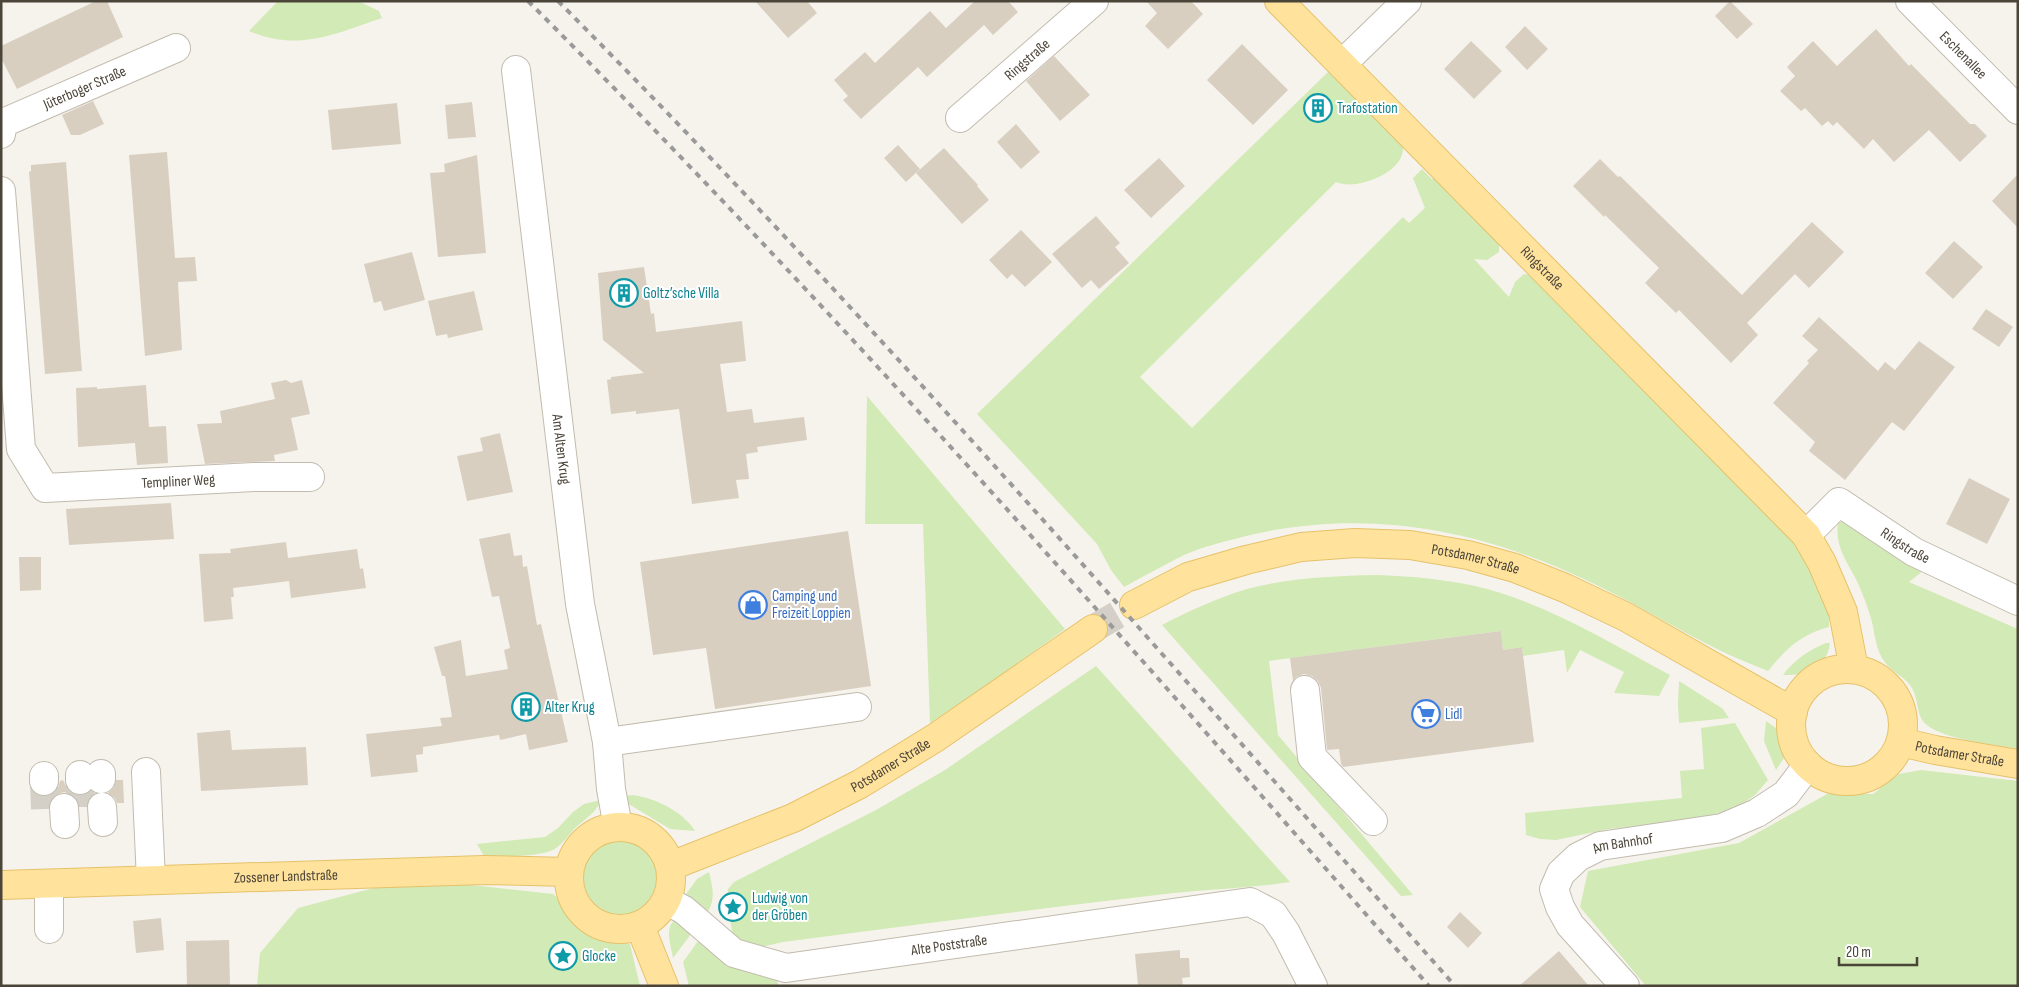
<svg xmlns="http://www.w3.org/2000/svg" width="2019" height="987" font-family="'Sofia Sans Condensed',sans-serif">
<style>
.green{fill:#d2eab5}
.building{fill:#d8cfc1}
.lines{fill:none;stroke-linecap:round;stroke-linejoin:round}
.minor-tunnel{stroke:#d4d0c8;stroke-width:28;stroke-dasharray:28 14;stroke-linecap:butt}
.major-tunnel{stroke:#d4d0c8;stroke-width:28;stroke-dasharray:28 14;stroke-linecap:butt}
.minor-casing{stroke:#c2bbae;stroke-width:30}
.major-casing{stroke:#e6c16a;stroke-width:30}
.minor{stroke:#fff;stroke-width:28}
.major{stroke:#ffe39c;stroke-width:28}
.rail{stroke:#9a9a9a;stroke-width:4;stroke-dasharray:6 6;stroke-linecap:butt}
.labels{text-anchor:middle;dominant-baseline:central;stroke-width:4;stroke-linejoin:round;paint-order:stroke}
.street-label{font-size:15px;fill:#4b4439;stroke:#fff}
.culture-label{font-size:15px;fill:#0d838f;stroke:#fff;text-anchor:start}
.shop-label{font-size:15px;fill:#366cbe;stroke:#fff;text-anchor:start}
</style>
<rect width="100%" height="100%" fill="#f6f3ec"/>
<!-- green -->
<path class="green" d="M278,1H358L379,11L382,18C335,34 298,52 249,31Z
M1328,72L1402,143C1411,169 1358,192 1336,182L1140,377L1192,428L1403,217L1409,223L1425,208L1413,178L1422,169L1432,179L1435,176L1499,242V252L1487,260L1474,259L1509,297L1515,282L1524,274L1532,275L1803,549L1829,610V627C1800,635 1787,648 1768,671C1752,664 1735,658 1719,650C1674,628 1632,601 1586,580C1477,528 1361,507 1242,537C1223,542 1202,547 1184,555C1164,565 1144,576 1124,587L1111,570L1097,544L977,414Z
M867,396L1065,629L993,681L930,723L923,524H865Z
M1849,520L1929,566L1909,582L2018,629V749C1994,744 1945,740 1927,725C1916,717 1919,702 1913,690C1907,677 1892,673 1884,661C1876,650 1875,635 1872,622C1869,612 1866,602 1862,593C1853,567 1834,552 1838,523Z
M1376,575C1409,576 1442,579 1475,586C1544,602 1608,642 1670,675L1659,696L1614,693L1624,672L1580,650L1567,673L1564,650L1523,656L1522,647L1503,650L1501,631L1269,661L1278,735L1413,895L1401,896L1162,625C1189,611 1217,598 1247,589C1288,578 1333,576 1376,575Z
M1826,643H1830C1827,668 1805,676 1783,675C1794,660 1809,650 1826,643Z
M1096,666L1290,882C1251,888 1213,889 1174,893C1043,908 913,925 783,942L752,949L734,942L728,908V889L734,882L876,810L945,770Z
M1679,681L1723,709L1729,718L1679,723L1678,704Z
M1766,721L1776,728L1786,743L1784,758L1776,770L1764,741Z
M1735,723L1768,780L1755,795L1738,807L1699,819L1609,829L1556,840L1540,839L1526,835L1525,813L1682,798L1680,771L1704,769L1701,728Z
M1921,770L2018,781V986H1646L1580,907L1588,871L1739,843L1829,793L1873,794L1899,774Z
M633,795C655,798 684,812 695,831L670,829L627,803L625,796Z
M601,800C597,811 590,815 581,823C571,830 564,844 553,850C539,857 502,856 485,858L477,844L545,837L558,828L573,812L584,804Z
M582 878a39 39 0 1 1 78 0a39 39 0 1 1-78 0Z
M709,872C713,889 716,900 706,915L689,900L686,894L697,879Z
M452,883L553,894C561,900 564,908 570,916C588,936 604,942 630,944L640,986H257L260,953L298,908L385,885Z
M677,919L694,930L673,958C671,945 663,926 677,919Z
M701,937L733,966L750,973H777L778,986H689L683,962Z"/>
<!-- building -->
<path class="building" d="M96,1H107L123,37L17,89L1,58V46Z
M755,1H807L817,13L788,38Z
M975,1H1008L1018,12L993,35L984,25L927,77L918,67L861,119L843,100L848,96L834,80L865,52L875,63L930,11L946,28Z
M1146,1H1191L1203,14L1168,49L1145,26L1157,13Z
M1730,1L1753,24L1737,39L1715,16Z
M1525,26L1548,49L1527,70L1505,47Z
M1876,29L1909,66L1911,64L1970,124H1975L1987,136L1960,162L1929,130L1894,162L1873,139L1864,149L1837,122L1833,126L1828,121L1822,126L1805,108L1801,111L1780,91L1795,76L1787,67L1813,41L1837,66Z
M1471,41L1502,71L1474,99L1444,69Z
M1242,44L1288,90L1253,125L1207,80Z
M1054,56L1090,95L1060,121L1026,81Z
M1318,93L1333,109L1318,123L1303,108Z
M93,101L104,124L80,135H71L62,115Z
M472,102L476,137L448,139L445,105Z
M397,103L401,144L332,150L328,110Z
M1016,124L1040,152L1021,169L997,142Z
M898,145L920,169L906,182L884,158Z
M944,148L978,185L977,186L989,200L962,224L916,173Z
M167,152L175,258L195,257L197,281L178,282L182,350L145,356L129,155Z
M477,155L486,253L438,257L430,173L445,172L444,164Z
M1159,158L1185,186L1151,218L1124,190Z
M1600,159L1618,177L1620,176L1742,295L1812,222L1844,252L1809,288L1795,274L1747,323L1758,335L1731,363L1679,310L1676,313L1645,283L1659,268L1605,215L1604,217L1573,186Z
M66,162L82,371L45,374L29,172L31,171V165Z
M2018,174V228L1992,201Z
M1096,216L1120,243L1115,247L1129,263L1099,289L1091,280L1082,288L1052,254Z
M1021,230L1052,262L1025,287L1012,274L1007,279L989,260Z
M1954,241L1983,267L1953,299L1925,273Z
M412,252L425,300L384,311L381,301L374,303L364,264Z
M644,267L651,314L654,313L656,332L742,321L746,361L720,364L727,412L752,409L754,423L804,417L807,440L757,447L758,452L746,454L749,479L736,480L739,498L692,504L679,409L636,414V411L611,414L607,380L611,379V377L644,373L603,340L598,273Z
M474,291L483,330L448,338L447,334L436,336L428,301Z
M1986,309L2013,327L1999,347L1972,329Z
M1819,317L1878,371L1885,362L1895,370L1919,341L1955,367L1904,431L1892,422L1845,480L1809,451L1815,442L1773,403L1809,363L1807,361L1818,350L1802,336Z
M286,380L291,383L302,380L310,414L291,418L298,450L274,455L275,461L205,464L197,424L222,423L220,411L275,399L271,383Z
M146,385L149,427L166,426L168,463L137,465L135,443L78,447L76,388L97,387V389Z
M500,433L513,492L467,501L457,456L483,451L480,438Z
M1969,478L2010,499L1987,544L1946,524Z
M171,503L174,539L69,545L66,509Z
M848,531L871,686L715,709L706,648L653,655L640,562Z
M510,533L514,556L522,555L523,567L527,566L537,625L541,624L568,742L529,750L526,734L500,740L499,735L423,747V754L416,755L418,772L371,777L366,734L442,726L440,718L452,717L445,676H442L434,647L461,640L466,676L508,669L504,650L510,648L499,596L492,597L479,539Z
M286,542L288,558L357,549L360,569L363,568L366,588L291,598L289,581L233,588L234,597H231L233,619L204,622L199,554L231,553L230,549Z
M19,557H41V590L20,591Z
M1501,631L1503,650L1522,647L1534,742L1343,767L1341,764L1339,749L1327,750L1321,688L1318,681L1312,676L1304,674L1296,677L1293,681L1290,658Z
M230,730L232,750L306,747L308,785L201,791L197,733Z
M63,780L67,788L73,794L80,796L91,790L95,793L88,800L87,807H80L77,799L71,794L64,792L55,795L50,802L48,809H40L39,795L44,797L52,794L58,788L60,781Z
M116,780H123L124,803H117L115,798L108,793L114,787Z
M1460,912L1482,933L1468,948L1447,927Z
M161,918L164,950L136,953L133,921Z
M229,940L230,986H187L186,941Z
M1180,950V958H1189L1190,977L1182,978L1183,986H1138L1135,954Z
M1559,951L1589,986H1519Z"/>
<g class="lines">
<!-- minor-tunnel -->
<path class="minor-tunnel" d="M80,780L81,807
M44,781L45,809"/>
<!-- major-tunnel -->
<path class="major-tunnel" d="M1093,629L1134,605"/>
<defs>
<g id="minor">
<path id="s1" d="M1910,1L2018,110"/>
<path d="M1342,64L1407,1"/>
<path id="s2" d="M516,70L580,604L607,742L611,789L618,827"/>
<path id="s3" d="M960,118L1094,1"/>
<path id="s4" d="M1,134L3,123L176,48"/>
<path id="s5" d="M1,191L21,449L45,488L254,477H310"/>
<path id="s6" d="M1806,535L1839,502L1914,552L2018,601"/>
<path d="M1305,690L1312,757L1373,821"/>
<path d="M607,742L857,707"/>
<path d="M146,772L151,880"/>
<path d="M101,774V779"/>
<path d="M80,775V780"/>
<path d="M44,776V781"/>
<path d="M102,807L103,822"/>
<path d="M64,808L65,824"/>
<path d="M49,884V929"/>
<path id="s7" d="M667,901L684,910L734,953L786,968L1250,902L1273,914L1286,933L1313,986"/>
<path id="s8" d="M1625,986L1570,925L1560,907L1554,889L1561,873L1578,857L1600,846L1722,828L1757,813L1786,794L1808,765"/>
</g>
<g id="major">
<path id="s9" d="M1279,1L1806,535L1822,563L1843,612L1854,669"/>
<path id="s10" d="M1134,605L1188,577L1246,560L1301,547L1355,543L1410,545L1468,555L1515,568L1565,588L1626,617L1793,712"/>
<circle cx="1847" cy="725" r="56"/>
<path id="s11" d="M1901,742L1935,750L2018,764"/>
<circle cx="620" cy="878" r="51"/>
<path id="s12" d="M671,866L793,818L860,784L935,738L1093,629"/>
<path id="s13" d="M1,885L484,870L569,872"/>
<path d="M640,926L664,986"/>
</g>
</defs>
<!-- minor casing -->
<use href="#minor" class="minor-casing"/>
<!-- major casing -->
<use href="#major" class="major-casing"/>
<!-- minor -->
<use href="#minor" class="minor"/>
<!-- major -->
<use href="#major" class="major"/>
<!-- rail -->
<path class="rail" d="M528,1C843,316 1135,652 1429,986
M558,1C871,316 1161,654 1455,986"/>
</g>
<!-- icons -->
<defs>
<symbol id="building-ring" viewBox="-11 -11 22 22"><circle r="9.5" fill="#fff" stroke="#0f9aa8" stroke-width="1.5"/><path d="M-4-6H4V6H1V3H-1V6H-4ZM-2.5-4.3h1.7v1.8h-1.7ZM.8-4.3h1.7v1.8H.8ZM-2.5-1h1.7V.8h-1.7ZM.8-1h1.7V.8H.8Z" fill="#0f9aa8"/></symbol>
<symbol id="shop-ring" viewBox="-11 -11 22 22"><circle r="9.5" fill="#fff" stroke="#3f7fe0" stroke-width="1.5"/><path d="M-5-2.5h2.3a2.7 3.5 0 0 1 5.4 0H5L5.5 6h-11ZM-1.5-2.5h3a1.5 2.3 0 0 0-3 0Z" fill="#3f7fe0"/></symbol>
<symbol id="supermarket-ring" viewBox="-11 -11 22 22"><circle r="9.5" fill="#fff" stroke="#3f7fe0" stroke-width="1.5"/><path d="M-6-5.5h2.5l.6 2H6L4.5 2H-2.5L-4.4-4H-6ZM-1.5 3.2a1.3 1.3 0 1 0 .1 0ZM3 3.2a1.3 1.3 0 1 0 .1 0Z" fill="#3f7fe0"/></symbol>
<symbol id="sight-ring" viewBox="-11 -11 22 22"><circle r="9.5" fill="#fff" stroke="#0f9aa8" stroke-width="1.5"/><path d="M0-6L1.8-2.2L6-1.7L2.9 1.2L3.7 5.4L0 3.3L-3.7 5.4L-2.9 1.2L-6-1.7L-1.8-2.2Z" fill="#0f9aa8"/></symbol>
</defs>
<g fill-rule="evenodd">
<use href="#building-ring" x="1302" y="92" width="32" height="32"/>
<use href="#building-ring" x="608" y="277" width="32" height="32"/>
<use href="#shop-ring" x="737" y="589" width="32" height="32"/>
<use href="#building-ring" x="510" y="691" width="32" height="32"/>
<use href="#supermarket-ring" x="1410" y="698" width="32" height="32"/>
<use href="#sight-ring" x="717" y="891" width="32" height="32"/>
<use href="#sight-ring" x="547" y="940" width="32" height="32"/>
</g>
<g class="labels">
<!-- street labels -->
<g class="street-label">
<text stroke="none"><textPath href="#s1" startOffset="76">Eschenallee</textPath></text>
<text stroke="none"><textPath href="#s3" startOffset="89">Ringstraße</textPath></text>
<text stroke="none"><textPath href="#s4" startOffset="100">Jüterboger Straße</textPath></text>
<text stroke="none"><textPath href="#s9" startOffset="375">Ringstraße</textPath></text>
<text stroke="none"><textPath href="#s2" startOffset="382">Am Alten Krug</textPath></text>
<text stroke="none"><textPath href="#s5" startOffset="438">Templiner Weg</textPath></text>
<text stroke="none"><textPath href="#s6" startOffset="126">Ringstraße</textPath></text>
<text stroke="none"><textPath href="#s10" startOffset="354">Potsdamer Straße</textPath></text>
<text stroke="none"><textPath href="#s11" startOffset="60">Potsdamer Straße</textPath></text>
<text stroke="none"><textPath href="#s12" startOffset="242">Potsdamer Straße</textPath></text>
<text stroke="none"><textPath href="#s8" startOffset="210">Am Bahnhof</textPath></text>
<text stroke="none"><textPath href="#s13" startOffset="285">Zossener Landstraße</textPath></text>
<text stroke="none"><textPath href="#s7" startOffset="304">Alte Poststraße</textPath></text>
</g>
<!-- culture labels -->
<g class="culture-label">
<text x="1337" y="108">Trafostation</text>
<text x="643" y="293">Goltz’sche Villa</text>
<text x="545" y="707">Alter Krug</text>
<text x="752" y="898">Ludwig von<tspan x="752" dy="17">der Gröben</tspan></text>
<text x="582" y="956">Glocke</text>
</g>
<!-- shop labels -->
<g class="shop-label">
<text x="772" y="596">Camping und<tspan x="772" dy="17">Freizeit Loppien</tspan></text>
<text x="1445" y="714">Lidl</text>
</g>
</g>
<!-- border -->
<rect width="2019" height="987" fill="none" stroke="#4b4439" stroke-width="5"/>
<!-- scale -->
<path d="M1839 957v8h78v-8" fill="none" stroke="#4b4439" stroke-width="2.5"/>
<text x="1846" y="957" font-size="15" fill="#4b4439" stroke="#ffffff" stroke-width="4" paint-order="stroke">20 m</text>
</svg>
